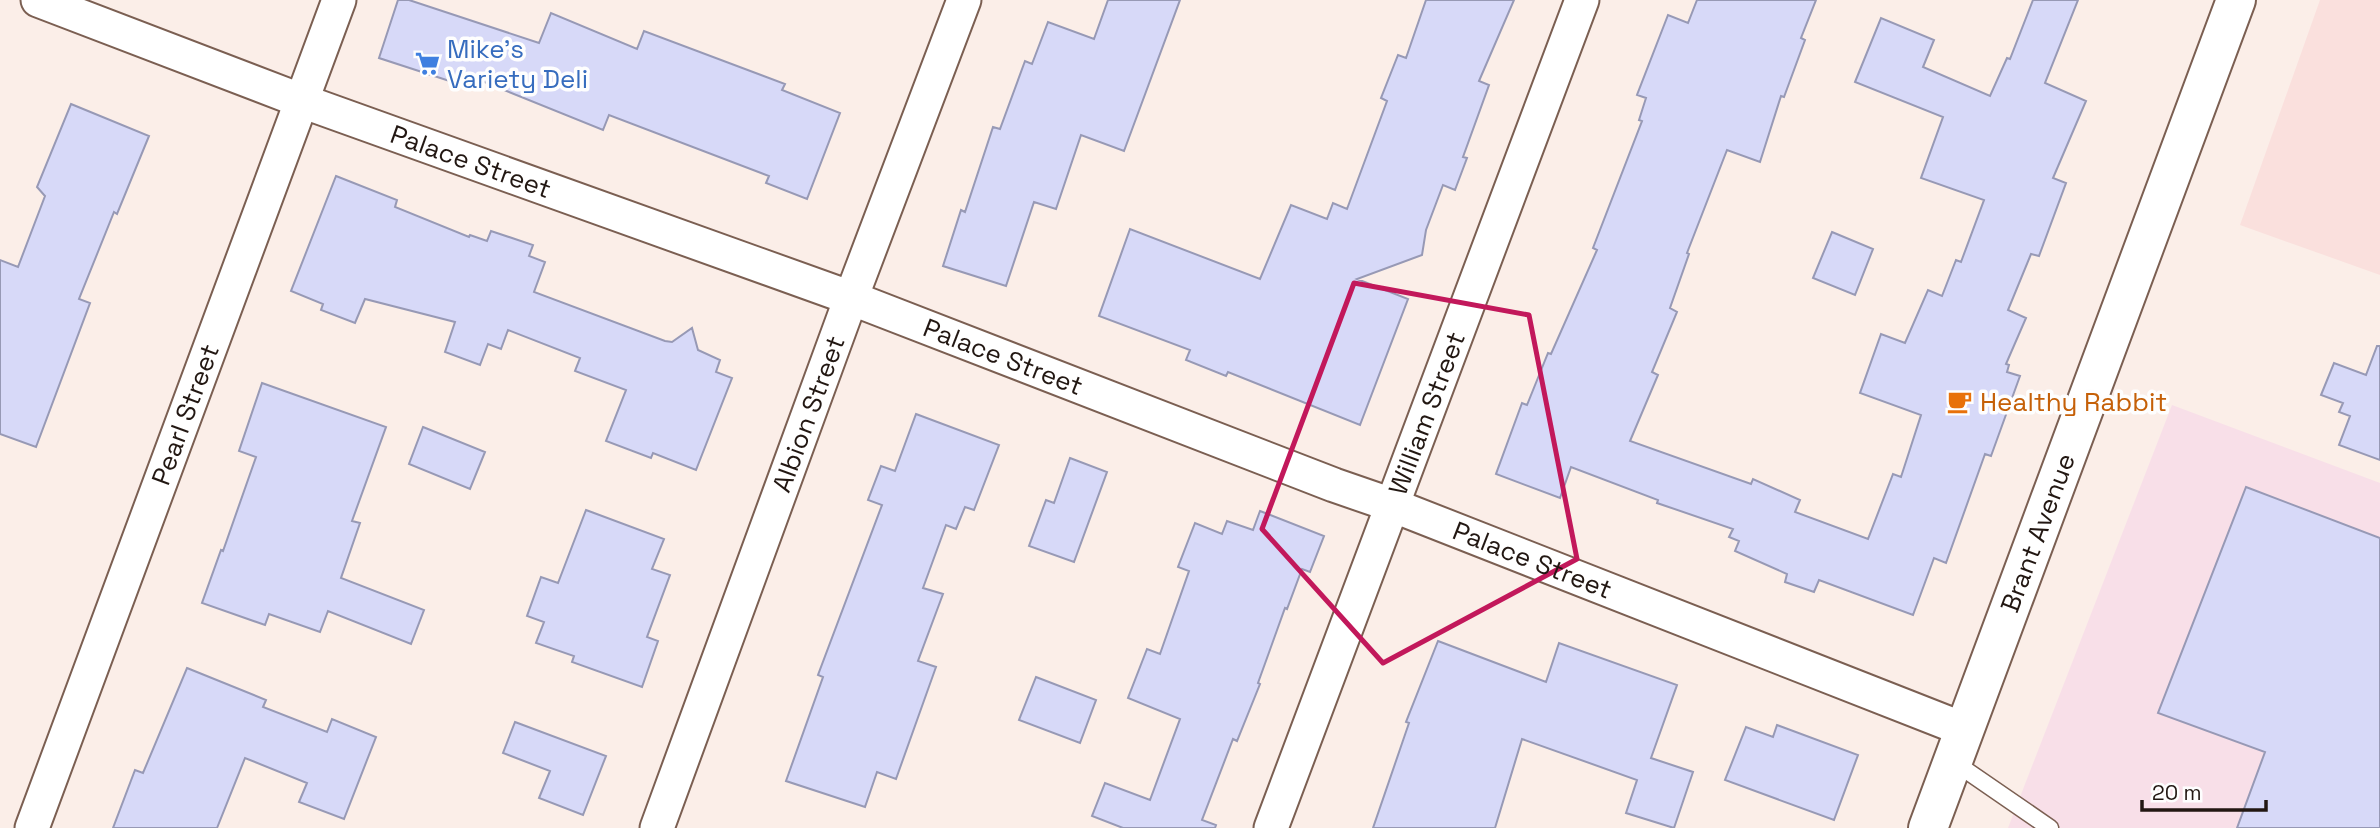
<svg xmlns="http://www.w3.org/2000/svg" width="2380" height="828" font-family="'Space Grotesk',sans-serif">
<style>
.commercial{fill:#fae0dd}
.education{fill:#f8dfe8}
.building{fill:#d7d9f8;stroke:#9799b5;stroke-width:2}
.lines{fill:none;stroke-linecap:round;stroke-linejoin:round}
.service-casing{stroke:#7b5f52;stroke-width:19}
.minor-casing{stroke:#7b5f52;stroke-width:37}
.secondary-casing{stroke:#7b5f52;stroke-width:42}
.service{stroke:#fff;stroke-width:16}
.minor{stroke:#fff;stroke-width:33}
.secondary{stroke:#fff;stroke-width:38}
.marked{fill:none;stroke:#c2185b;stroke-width:5;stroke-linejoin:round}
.labels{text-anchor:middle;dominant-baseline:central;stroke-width:7;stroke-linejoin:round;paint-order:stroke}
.shop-label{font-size:26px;fill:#366cbe;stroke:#fefefe;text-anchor:start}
.street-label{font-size:26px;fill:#221712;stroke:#fefefe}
.food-label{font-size:26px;fill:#c56008;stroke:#fefefe;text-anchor:start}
</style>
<rect width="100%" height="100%" fill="#fbeee8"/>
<!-- commercial -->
<path class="commercial" d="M2320,0H2380V275L2240,225Z"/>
<!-- education -->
<path class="education" d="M2172,405L2380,483V828H2008Z"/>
<!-- building -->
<path class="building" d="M398,0H409L539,43L551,13L637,49L644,31L785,84L782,90L840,113L807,199L766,183L769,176L609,115L603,130L477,79L474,89L379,58Z
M1108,0H1180L1124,151L1081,135L1056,209L1034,202L1006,286L943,266L961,210L965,212L993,127L1000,129L1025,61L1032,64L1048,22L1094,39Z
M1426,0H1514L1479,81L1489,85L1463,157L1467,158L1455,190L1443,185L1426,230L1422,255L1357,279L1408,299L1360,425L1228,372L1226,376L1186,360L1190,350L1099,316L1130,229L1260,279L1291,205L1327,219L1333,203L1347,209L1387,101L1381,98L1398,55L1406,58Z
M1697,0H1816L1801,38L1805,40L1784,97L1781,96L1760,162L1727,150L1687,253L1689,254L1670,308L1677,312L1652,372L1658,375L1630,441L1751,484L1753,479L1800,500L1795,512L1868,539L1893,474L1901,477L1921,415L1860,393L1881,334L1905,343L1928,290L1942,296L1956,260L1961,262L1984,200L1921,178L1943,117L1855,82L1881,18L1934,40L1923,67L1990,96L2007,58L2010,59L2033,0H2078L2045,83L2086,101L2053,178L2066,183L2039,256L2031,254L2008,310L2026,318L2006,364L2009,365L2007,372L2020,376L1991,456L1985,454L1946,563L1934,558L1913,615L1819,580L1814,592L1785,582L1787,574L1735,551L1739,541L1729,537L1733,529L1657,503L1658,500L1571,467L1560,498L1496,474L1522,403L1527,405L1548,353L1551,354L1597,250L1593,248L1642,121L1639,120L1646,98L1637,95L1668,15L1688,23Z
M71,104L149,136L117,214L114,212L79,299L90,303L36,447L0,434V260L18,267L45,196L37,187Z
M336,176L397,200L395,207L469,237L470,235L487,241L491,231L533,245L529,256L545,262L534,292L665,341L672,342L692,328L698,350L720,360L716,372L732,378L696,470L653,453L651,458L606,441L626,390L575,371L580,358L508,330L501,349L488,344L480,365L445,352L455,322L365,299L355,323L321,310L323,304L291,291Z
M1832,232L1873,249L1855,295L1813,278Z
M2377,346H2380V460L2339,445L2350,416L2339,412L2343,403L2321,395L2334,363L2366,375Z
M262,383L386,427L352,521L360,523L341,578L424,610L411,644L328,611L320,632L269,614L265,625L202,603L221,550L223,551L256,457L239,451Z
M916,414L999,445L974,510L965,507L956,529L946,525L923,588L943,594L918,661L936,667L896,779L877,772L865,807L786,781L823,677L818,675L882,505L868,500L881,466L895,471Z
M423,427L485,452L470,489L409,464Z
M1070,458L1107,472L1074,562L1029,546L1046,500L1054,503Z
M2246,487L2380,538V828H2237L2265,752L2158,713Z
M586,510L664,539L652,569L670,575L647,637L658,641L642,687L572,662L574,656L536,643L544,622L527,616L541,577L558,583Z
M1260,511L1324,536L1310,572L1302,569L1287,609L1285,608L1258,683L1260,684L1237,741L1233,739L1202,820L1216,825L1215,828H1123L1092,816L1105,783L1150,800L1180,719L1128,698L1147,649L1160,654L1189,571L1178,567L1195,523L1222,534L1227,521L1253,530Z
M1438,641L1546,682L1559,643L1677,685L1651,758L1693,772L1674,828L1626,813L1637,780L1522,739L1495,828H1373L1409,723L1406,722Z
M187,668L266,700L263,707L327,732L332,719L376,737L344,819L299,802L307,783L245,758L217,828H113L135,770L143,773Z
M1036,677L1096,700L1080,743L1019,720Z
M515,722L606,756L583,815L539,798L550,771L503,753Z
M1777,725L1858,755L1834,820L1725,780L1746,727L1773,737Z"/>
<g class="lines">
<defs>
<path id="service" d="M1954,762L2050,828"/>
<g id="minor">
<path id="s1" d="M38,0L302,101L851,298L1334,485L1392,505L1963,729"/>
<path id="s2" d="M32,828L339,0"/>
<path id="s3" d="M657,828L851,298L964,0"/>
<path id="s4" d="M1271,828L1582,0"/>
</g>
<g id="secondary">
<path id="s5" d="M1928,828L2236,0"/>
</g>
</defs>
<!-- service casing -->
<use href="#service" class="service-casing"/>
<!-- minor casing -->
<use href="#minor" class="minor-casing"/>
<!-- secondary casing -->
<use href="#secondary" class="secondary-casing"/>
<!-- service -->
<use href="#service" class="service"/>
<!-- minor -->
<use href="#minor" class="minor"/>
<!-- secondary -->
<use href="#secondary" class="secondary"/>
</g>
<!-- marked area -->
<path class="marked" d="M1354,283L1529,315L1577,559L1383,663L1262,529Z"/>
<!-- icons -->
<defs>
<symbol id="supermarket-bare" viewBox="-9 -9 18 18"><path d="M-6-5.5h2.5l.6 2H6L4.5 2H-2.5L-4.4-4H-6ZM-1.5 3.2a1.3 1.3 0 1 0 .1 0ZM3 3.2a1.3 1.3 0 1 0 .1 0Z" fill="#3f7fe0" stroke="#fefefe" stroke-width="2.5" paint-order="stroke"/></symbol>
<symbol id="cafe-bare" viewBox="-9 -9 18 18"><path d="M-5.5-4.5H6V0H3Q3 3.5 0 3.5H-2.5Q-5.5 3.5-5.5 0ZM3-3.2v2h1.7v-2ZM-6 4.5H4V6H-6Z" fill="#e8710a" stroke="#fefefe" stroke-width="2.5" paint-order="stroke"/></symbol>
</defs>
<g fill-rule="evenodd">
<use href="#supermarket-bare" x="410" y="46" width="35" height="35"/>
<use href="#cafe-bare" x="1942" y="384" width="35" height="35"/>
</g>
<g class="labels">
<!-- shop labels -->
<g class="shop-label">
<text x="447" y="49">Mike's<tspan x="447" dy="30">Variety Deli</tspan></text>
</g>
<!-- street labels -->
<g class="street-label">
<text stroke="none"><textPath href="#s1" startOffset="462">Palace Street</textPath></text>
<text stroke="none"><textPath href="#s1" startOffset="1029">Palace Street</textPath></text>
<text stroke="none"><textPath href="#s3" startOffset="441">Albion Street</textPath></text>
<text stroke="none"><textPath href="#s2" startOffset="441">Pearl Street</textPath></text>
<text stroke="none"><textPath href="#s4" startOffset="443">William Street</textPath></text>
<text stroke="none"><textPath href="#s5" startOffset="315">Brant Avenue</textPath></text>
<text stroke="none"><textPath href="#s1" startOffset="1596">Palace Street</textPath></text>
</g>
<!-- food labels -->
<g class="food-label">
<text x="1980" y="402">Healthy Rabbit</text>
</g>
</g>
<!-- scale -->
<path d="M2142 800v10h124v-10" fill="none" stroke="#221712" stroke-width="3.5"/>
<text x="2152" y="800" font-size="21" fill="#221712" stroke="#fefefe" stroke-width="5" paint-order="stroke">20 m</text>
</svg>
